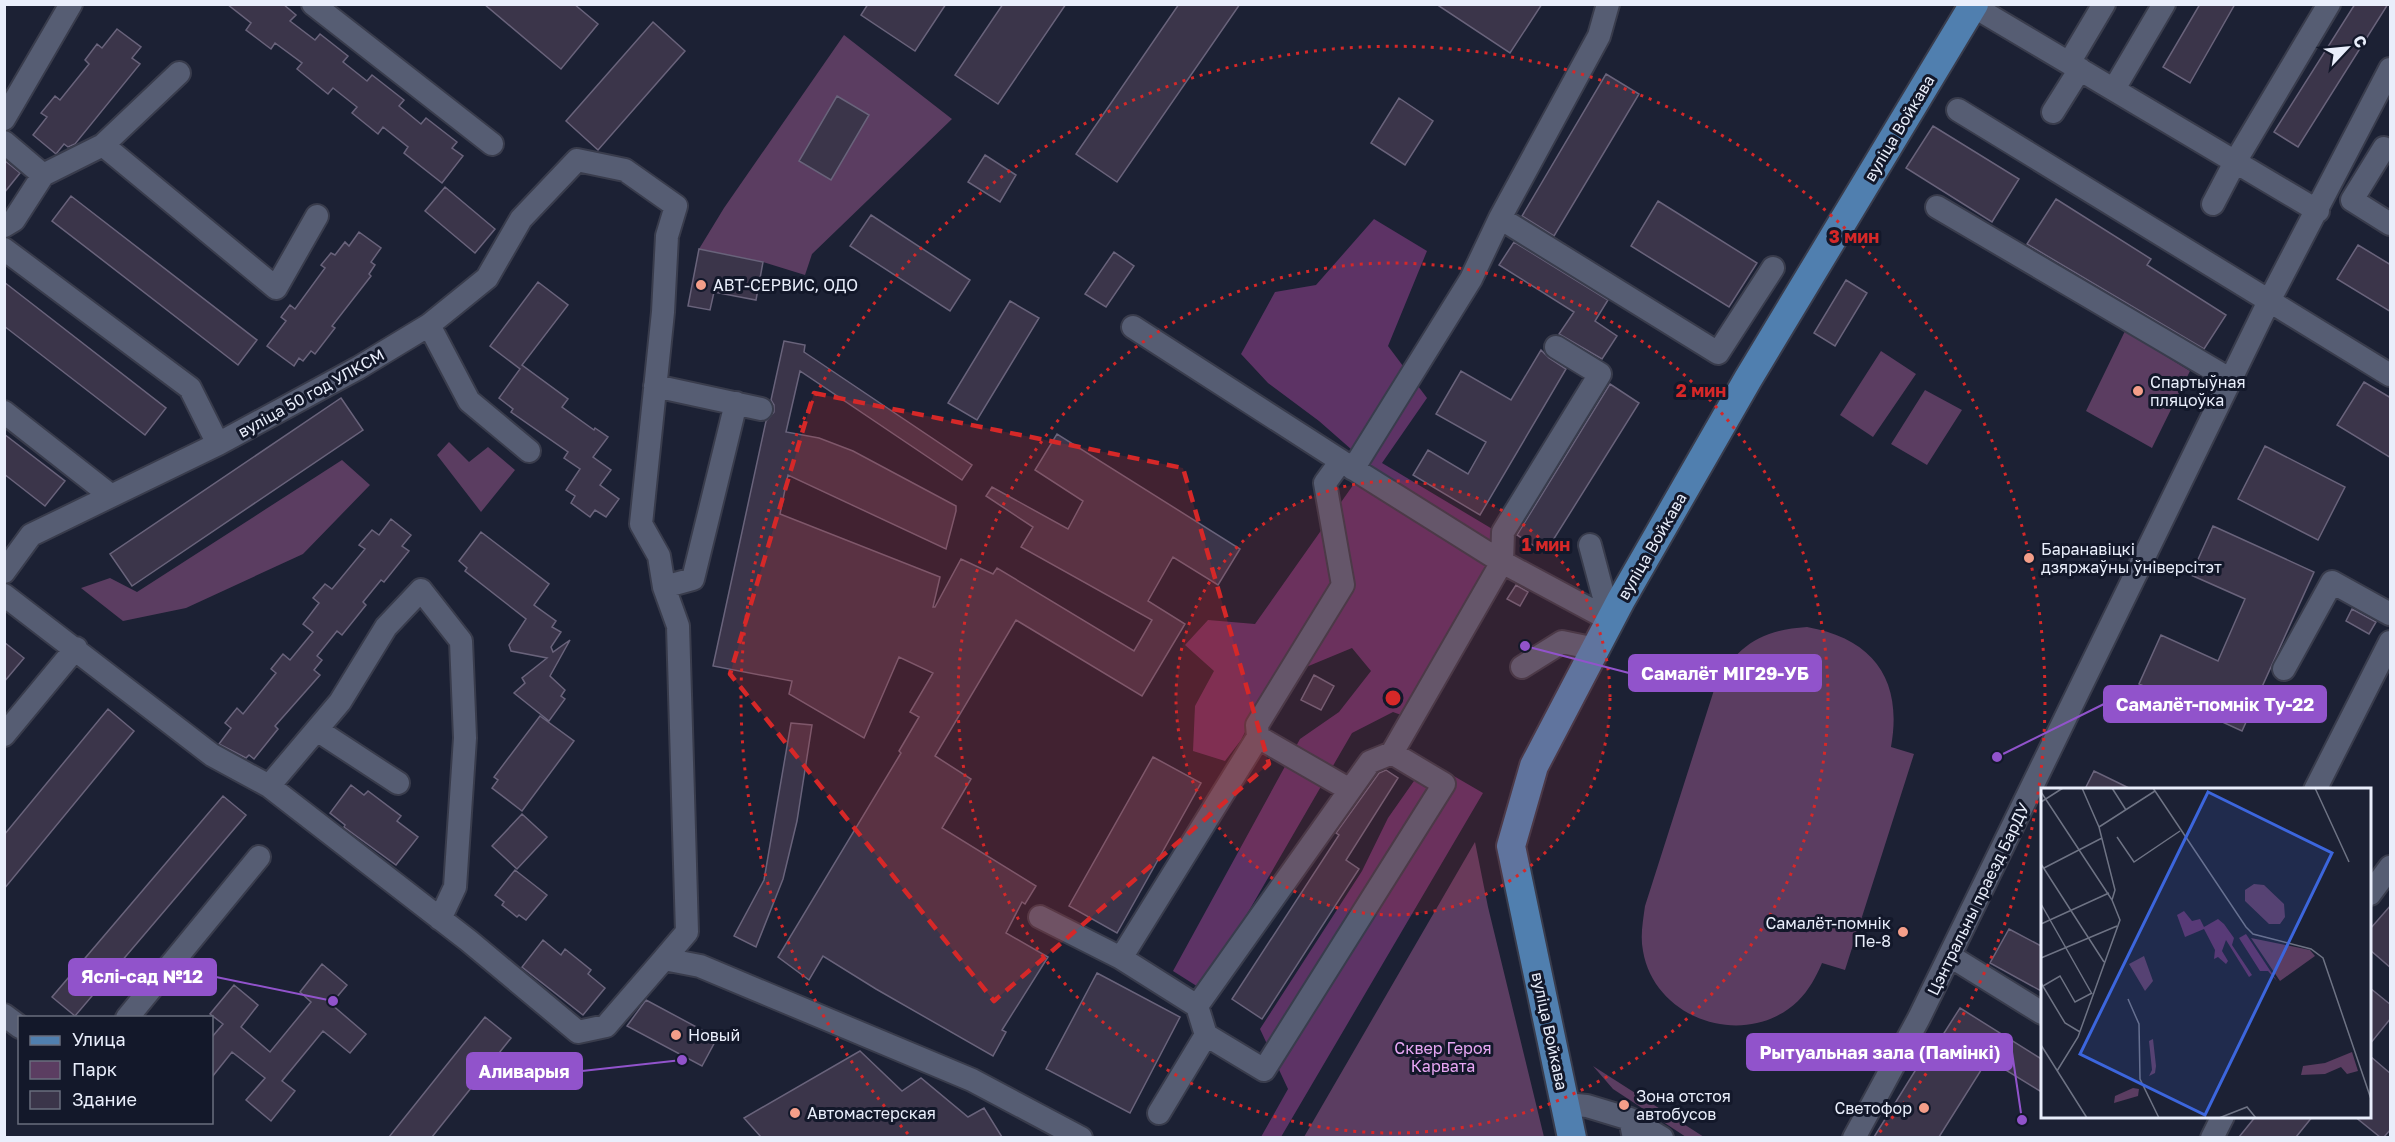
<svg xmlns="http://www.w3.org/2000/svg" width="2395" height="1142" font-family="'Golos Text',sans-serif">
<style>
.green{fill:#5b3d61}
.forest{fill:#5d3365}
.building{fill:#3b354a;stroke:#69637b;stroke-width:1.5}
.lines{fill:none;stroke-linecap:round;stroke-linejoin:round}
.minor-casing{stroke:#393c4c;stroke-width:26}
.major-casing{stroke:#393c4c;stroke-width:32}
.minor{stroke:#565d73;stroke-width:22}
.major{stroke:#507faf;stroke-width:28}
.marked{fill:#d62828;fill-opacity:0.2;stroke:#d62828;stroke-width:4.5;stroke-dasharray:12 8;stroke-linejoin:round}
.ring{fill:none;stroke:#d62828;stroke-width:3;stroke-dasharray:3 6}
.poi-dot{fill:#f49e89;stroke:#13182a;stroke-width:2}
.labels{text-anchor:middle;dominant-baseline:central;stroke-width:6;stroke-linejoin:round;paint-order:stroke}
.street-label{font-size:16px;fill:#e9eefb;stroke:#13182a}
.poi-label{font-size:16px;fill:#e9eefb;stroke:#13182a;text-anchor:start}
.park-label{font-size:16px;fill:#e8a7f4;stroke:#13182a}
.inset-road{fill:none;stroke:#6e7384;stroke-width:1.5}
.view{fill:#3c66dd;fill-opacity:0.15;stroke:#3c66dd;stroke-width:3}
.inset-edge{fill:none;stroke:#e9eefb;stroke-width:3}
.centre{fill:#d62828;stroke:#13182a;stroke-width:3}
.ring-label{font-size:18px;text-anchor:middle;font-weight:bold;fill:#d62828;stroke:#13182a;stroke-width:6;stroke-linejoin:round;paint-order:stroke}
.leader{fill:none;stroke:#9153cb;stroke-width:2}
.callout-dot{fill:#9153cb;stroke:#13182a;stroke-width:2}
.callout{fill:#9153cb;stroke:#9153cb;stroke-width:2}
.callout-label{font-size:18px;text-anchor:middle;font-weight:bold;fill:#fff}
</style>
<rect width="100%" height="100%" fill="#1c2134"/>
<!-- green -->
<path class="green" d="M844,35L952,119L812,254L805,275L763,262L699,249L724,208Z
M2125,331L2190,371L2152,448L2086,411Z
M1881,351L1916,374L1873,437L1840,415Z
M1925,390L1962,410L1927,465L1891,444Z
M449,442L469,462L488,447L515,470L481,512L437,455Z
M342,460L370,485L303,554L186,608L123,621L81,588L110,578L137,592Z
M1807,627C1874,639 1903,680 1891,747L1914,754L1845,970L1822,963C1816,977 1809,990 1798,1001C1747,1050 1655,1021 1643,951C1640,936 1643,921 1645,906L1714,690C1735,646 1760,630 1807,627Z
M1475,842L1488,907L1544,1137H1304Z
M1593,1066L1704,1137H1686L1613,1089Z"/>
<!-- forest -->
<path class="forest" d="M1374,219L1427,251L1388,346L1427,398L1382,463L1494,530L1482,597L1412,719L1393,712L1352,733L1203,990L1173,971L1300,739L1339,712L1371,671L1352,648L1270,682L1241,740L1225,761L1193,751L1195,706L1214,671L1185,645L1208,620L1255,624L1368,464L1319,421L1268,383L1241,354L1275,292L1316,285Z
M1428,761L1483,793L1281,1137H1261L1288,1089L1260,1029L1362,871L1388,818Z"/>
<!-- building -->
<path class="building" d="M227,4H283L296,15L290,21L315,40L320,34L348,56L343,62L367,81L372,75L404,100L399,106L421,124L426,118L457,142L452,148L463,156L442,183L404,153L408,147L383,127L378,134L352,113L357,107L333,88L328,94L297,69L302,63L275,43L271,49L246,30L251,23Z
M484,4H574L598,24L561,69Z
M868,4H946L915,51L861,15Z
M1003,4H1066L998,104L955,75Z
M1179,4H1240L1117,182L1076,154Z
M1436,4H1542L1510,53Z
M2200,4H2235L2190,83L2163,67Z
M2355,4H2388L2298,147L2274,132Z
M653,22L685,51L598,150L566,121Z
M117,29L141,47L132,58L140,64L75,144L68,147L64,144L56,154L33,135L47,117L41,113L55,96L60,100L89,64L85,60L97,44L102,48Z
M1606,74L1639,94L1554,236L1522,216Z
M837,96L869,115L831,180L799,161Z
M1399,98L1433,121L1405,165L1371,143Z
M1933,126L2019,179L1992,222L1906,168Z
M985,155L1016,175L1000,202L968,182Z
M4,160L20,173L4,193Z
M445,187L495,229L475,253L425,211Z
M71,196L257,340L238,365L52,221Z
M2056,199L2151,259L2147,265L2226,315L2204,349L2027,244Z
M1658,201L1757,263L1729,307L1631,246Z
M871,215L970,280L950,311L850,246Z
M359,232L381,248L371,262L375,265L369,274L371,276L332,326L335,328L315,354L311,351L303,361L299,358L294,366L267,346L286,321L281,317L290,305L295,309L325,268L321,265L331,253L335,255L345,242L349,246Z
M1514,242L1608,300L1595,321L1617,336L1602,359L1559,334L1574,312L1499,265Z
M2358,245L2391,265V312L2337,279Z
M699,249L763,262L756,300L714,292L710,310L688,306Z
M1114,252L1134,266L1106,307L1085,294Z
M1846,280L1867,293L1835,346L1814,333Z
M4,282L166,408L145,435L4,326Z
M538,282L568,305L522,365L568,399L562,407L594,430L595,428L608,437L593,457L611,470L600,485L619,499L606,517L595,510L590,517L571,503L575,496L566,490L580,469L564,458L568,452L511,412L513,409L499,398L520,369L490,346Z
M1010,301L1039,318L977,420L948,403Z
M784,341L805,345L804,352L972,465L962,480L800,371L786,432L819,438L853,451L956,506V511L946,549L788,475L780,514L940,577L933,607H935L961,559L993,574L997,568L1134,651L1152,620L1021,547L1033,527L986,496L992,487L1068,529L1083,501L1035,470L1057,434L1240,549L1218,585L1173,557L1148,601L1185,624L1142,696L1016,620L935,756L971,779L942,828L1036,886L1025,904L1022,902L1006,933L1048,957L1002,1030L1006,1032L993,1056L876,989L823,956L809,980L778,957L901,753L899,751L919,717L910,712L933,673L899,657L864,738L789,694L792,681L713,666L766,421L774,412V405L771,400Z
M1541,350L1549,358L1566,369L1480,515L1413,475L1428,450L1468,474L1486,442L1436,414L1461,371L1511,400Z
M2364,382L2391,398V458L2337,425Z
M1610,384L1639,403L1545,553L1517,535Z
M341,398L363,430L132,586L110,554Z
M4,434L65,481L45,506L4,474Z
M2265,446L2345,487L2318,540L2238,499Z
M391,519L411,535L402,546L409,551L384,582L381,580L363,602L366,605L342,635L337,631L317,656L322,660L314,670L320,675L275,726L278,729L254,759L249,755L246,758L219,744L231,728L225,723L237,708L243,714L276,673L271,669L283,654L290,660L313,632L303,624L319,603L313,598L325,584L332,589L365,549L359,545L372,530L379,535Z
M2213,526L2314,572L2242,731L2139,684L2161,635L2218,661L2245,599L2191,575Z
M481,532L549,584L534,605L556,621L552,627L561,632L551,647L553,652L570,640L550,676L565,690L561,696L565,699L549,721L514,693L525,683L522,678L547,658L511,651L509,645L526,619L465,571L467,568L459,561Z
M1516,585L1528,592L1520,606L1507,599Z
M2352,609L2376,622L2369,634L2346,621Z
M4,642L24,658L4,682Z
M1314,675L1334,686L1321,710L1301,700Z
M108,709L134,731L4,889V835Z
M540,716L574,741L522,811L492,788L498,780L494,777Z
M791,723L812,725L797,821L783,879L756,947L734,936L764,880Z
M1153,757L1201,783L1117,933L1069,906Z
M1386,770L1398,778L1346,860L1359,869L1262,1019L1232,999L1339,835L1336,833L1379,773Z
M2094,771L2131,789H2085Z
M351,785L364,795L368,791L401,816L397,821L418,837L396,865L344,827L345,825L330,813Z
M223,796L246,815L75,1016L52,997Z
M522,814L547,837L517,869L492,846Z
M515,870L547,895L526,920L519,915L517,917L502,905L504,902L495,895Z
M2391,905V968L2370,950V929Z
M2009,929L2043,947V992L1990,963Z
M543,940L561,955L565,949L591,970L588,974L605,988L583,1015L522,967Z
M322,964L347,985L331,1004L366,1034L350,1053L323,1031L282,1081L295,1091L271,1121L246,1100L265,1078L232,1052L212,1077V1037L223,1024L210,1014L234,985L258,1005L241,1027L270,1052L311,1002L300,992Z
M1097,973L1180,1017L1130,1113L1046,1069Z
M2370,988L2391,1005V1018L2370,1044Z
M646,1000L717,1038L702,1066L627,1026Z
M1960,1008L2043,1060V1093L1988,1059L1939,1137H1874L1928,1050L1932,1052Z
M485,1017L511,1038L432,1137H389Z
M860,1051L902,1091L921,1078L968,1117L984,1108L1002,1137H761L744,1118Z
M2370,1056L2391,1074V1129L2384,1137H2380L2354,1116H2370Z
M2256,1116H2313L2296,1137H2239Z"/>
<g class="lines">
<defs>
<path id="minor" d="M313,4L492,144
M1973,6L2318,211
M2069,63L2104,4
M2114,89L2164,4
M1958,110L2390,375
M2053,112L2080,69
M4,119L71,4
M4,142L43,175L103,145L179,73
M103,145L276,288L317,216
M2384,148L2352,200L2390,224
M2213,204L2235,162L2329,4
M1937,207L2231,380
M1500,218L1599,36L1608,4
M4,226L14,220L43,175
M4,249L190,388L218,444
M429,325L469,401L529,451
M1133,327L1341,461
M1556,347L1600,374L1503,532L1502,562L1610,620L1590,545
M655,386L761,409
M4,412L110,495
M1353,469L1471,279L1500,218L1718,353L1773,268
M4,572L31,535L218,444L358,368L429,325L487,278L521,219L577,160L625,170L676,206L667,236L663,312L641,524L659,556L664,587L678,626L687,932L664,959
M664,587L693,579L736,403
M4,595L212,755L269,786L469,941L578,1032L606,1026L664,959L700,966L972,1080L1081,1138
M1522,667L1562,642L1596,649
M2284,669L2332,582L2390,614
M317,730L398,783
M4,735L76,648
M1258,737L1350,790
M269,786L340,702L386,627L421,590L461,641L465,738L455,887L440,919
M2315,790L2390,642
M2370,894L2390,867
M1040,917L1121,958L1197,1006
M1950,956L2042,1013
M1121,958L1258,737L1257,725L1343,585L1325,483L1341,461L1502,562L1392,753L1370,762L1197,1006L1206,1035
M4,1015L20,1027
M127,1018L259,857
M1565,1104L1587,1106L1630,1119L1634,1138
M1159,1113L1206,1035L1264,1070L1444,784L1392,753
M1630,1119L1662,1138
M1854,1138L1919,1018L2269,301L2390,69
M2212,1138L2223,1116"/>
<path id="major" d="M1572,1138L1511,846L1534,766L1621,600L1748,379L1974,4"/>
</defs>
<!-- minor casing -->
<use href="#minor" class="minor-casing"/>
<!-- major casing -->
<use href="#major" class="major-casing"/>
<!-- minor -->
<use href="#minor" class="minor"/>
<!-- major -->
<use href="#major" class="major"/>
</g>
<!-- marked area -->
<path class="marked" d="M814,393L1183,468L1269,764L994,1001L730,674Z"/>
<!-- distance rings -->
<circle cx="1393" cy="698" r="217" fill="#d62828" fill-opacity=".12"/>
<g class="ring">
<circle cx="1393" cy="698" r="217"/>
<circle cx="1393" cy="698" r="435"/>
<path d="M908 1134A652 652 0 1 1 1878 1134"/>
</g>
<!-- markers -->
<g class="poi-dot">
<circle cx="701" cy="285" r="6"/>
<circle cx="2138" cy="391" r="6"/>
<circle cx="2029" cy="558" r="6"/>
<circle cx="1903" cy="932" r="6"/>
<circle cx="676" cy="1035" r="6"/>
<circle cx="1624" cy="1105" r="6"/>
<circle cx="1924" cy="1108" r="6"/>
<circle cx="795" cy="1113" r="6"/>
</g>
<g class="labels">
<!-- street labels -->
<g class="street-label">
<text transform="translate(1899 128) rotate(-59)">вуліца Войкава</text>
<text transform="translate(311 393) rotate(-29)">вуліца 50 год УЛКСМ</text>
<text transform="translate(1652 546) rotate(-60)">вуліца Войкава</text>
<text transform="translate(1978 899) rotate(-64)">Цэнтральны праезд БарДУ</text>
<text transform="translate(1550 1031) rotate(78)">вуліца Войкава</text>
</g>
<!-- poi labels -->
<g class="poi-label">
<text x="713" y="285">АВТ-СЕРВИС, ОДО</text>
<text x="2150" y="382">Спартыўная<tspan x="2150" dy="18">пляцоўка</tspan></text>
<text x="2041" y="549">Баранавіцкі<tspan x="2041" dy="18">дзяржаўны ўніверсітэт</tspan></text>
<text x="1891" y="923" text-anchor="end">Самалёт-помнік<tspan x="1891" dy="18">Пе-8</tspan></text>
<text x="688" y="1035">Новый</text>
<text x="1636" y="1096">Зона отстоя<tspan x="1636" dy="18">автобусов</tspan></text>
<text x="1912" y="1108" text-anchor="end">Светофор</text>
<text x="807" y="1113">Автомастерская</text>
</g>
<!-- park labels -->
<g class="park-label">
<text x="1443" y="1048">Сквер Героя<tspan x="1443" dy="18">Карвата</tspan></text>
</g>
</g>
<!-- overview -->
<g transform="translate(2041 788)">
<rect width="330" height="330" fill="#1c2134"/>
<path d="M213,96L223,97L243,116L244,129L239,136H228L204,113V102ZM210,150L269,162L274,168L239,193ZM103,168L112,193L104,203L88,176ZM112,251L115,278L114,285L108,288L111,282L108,253ZM311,264L317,283L306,286L300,279L284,286L260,287L262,278L284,275ZM92,300L98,301L97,308L73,315L74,308Z" fill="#5b3d61"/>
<path d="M143,123L151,133L159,131L163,139L177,131L183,136L193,150L191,157L211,187L208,189L185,152L181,163L187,173L185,176L177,169L173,171L174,162L163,141L144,149L136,127ZM205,146L236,193L227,183H219L198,150Z" fill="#5d3365"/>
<path class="inset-road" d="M71,0L85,22M112,0L205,139L212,146L270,161L282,170L330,311M274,0L308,74M0,4L71,112M0,14L22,0M58,39L114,3M76,49L93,74L139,43M0,76L63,174M3,80L61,50M0,116L51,206M0,136L68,105M0,170L76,138M0,195L24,235L39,244M2,198L19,188L34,214L51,205M87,211L98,236L99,291L118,330M0,257L46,330M16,283L37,249L79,132L71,112L74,102L58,39L41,0M178,330L206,319L215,330"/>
<path class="view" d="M167,4L291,65L164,327L39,266Z"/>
<rect width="330" height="330" class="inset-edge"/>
</g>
<circle cx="1393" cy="698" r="9" class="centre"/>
<g class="ring-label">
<text x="1854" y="243">3 мин</text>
<text x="1701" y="397">2 мин</text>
<text x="1546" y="551">1 мин</text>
</g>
<!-- callouts -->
<path class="leader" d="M1525 646L1629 673M1997 757L2104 704M333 1001L216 977M2022 1120L2012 1052M682 1060L582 1071"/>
<g class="callout-dot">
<circle cx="1525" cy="646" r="6"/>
<circle cx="1997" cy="757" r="6"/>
<circle cx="333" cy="1001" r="6"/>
<circle cx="2022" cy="1120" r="6"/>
<circle cx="682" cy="1060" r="6"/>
</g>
<g class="callout">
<rect x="1629" y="655" width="192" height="36" rx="6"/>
<rect x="2104" y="686" width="222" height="36" rx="6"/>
<rect x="69" y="959" width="147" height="36" rx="6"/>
<rect x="1747" y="1034" width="265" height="36" rx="6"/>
<rect x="467" y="1053" width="115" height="36" rx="6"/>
</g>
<g class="callout-label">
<text x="1725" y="680">Самалёт МІГ29-УБ</text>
<text x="2215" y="711">Самалёт-помнік Ту-22</text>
<text x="142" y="983">Яслі-сад №12</text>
<text x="1880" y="1059">Рытуальная зала (Памінкі)</text>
<text x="524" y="1078">Аливарыя</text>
</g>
<!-- border -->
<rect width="2395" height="1142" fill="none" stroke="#e9eefb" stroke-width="12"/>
<!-- legend -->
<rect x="18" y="1016" width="195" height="108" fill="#13182a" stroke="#696e7e" stroke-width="1.5"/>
<rect x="30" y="1036" width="30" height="9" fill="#507faf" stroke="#696e7e" stroke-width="1.5"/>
<text x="72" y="1046" font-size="18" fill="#e9eefb">Улица</text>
<rect x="30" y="1061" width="30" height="18" fill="#5b3d61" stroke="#696e7e" stroke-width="1.5"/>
<text x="72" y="1076" font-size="18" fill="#e9eefb">Парк</text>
<rect x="30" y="1091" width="30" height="18" fill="#3b354a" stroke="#696e7e" stroke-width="1.5"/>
<text x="72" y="1106" font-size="18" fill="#e9eefb">Здание</text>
<!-- north arrow -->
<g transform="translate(2347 48) rotate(64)" stroke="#13182a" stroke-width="4.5" paint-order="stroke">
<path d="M0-4.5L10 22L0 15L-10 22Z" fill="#e9eefb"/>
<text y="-9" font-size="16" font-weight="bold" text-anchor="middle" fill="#e9eefb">С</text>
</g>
</svg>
